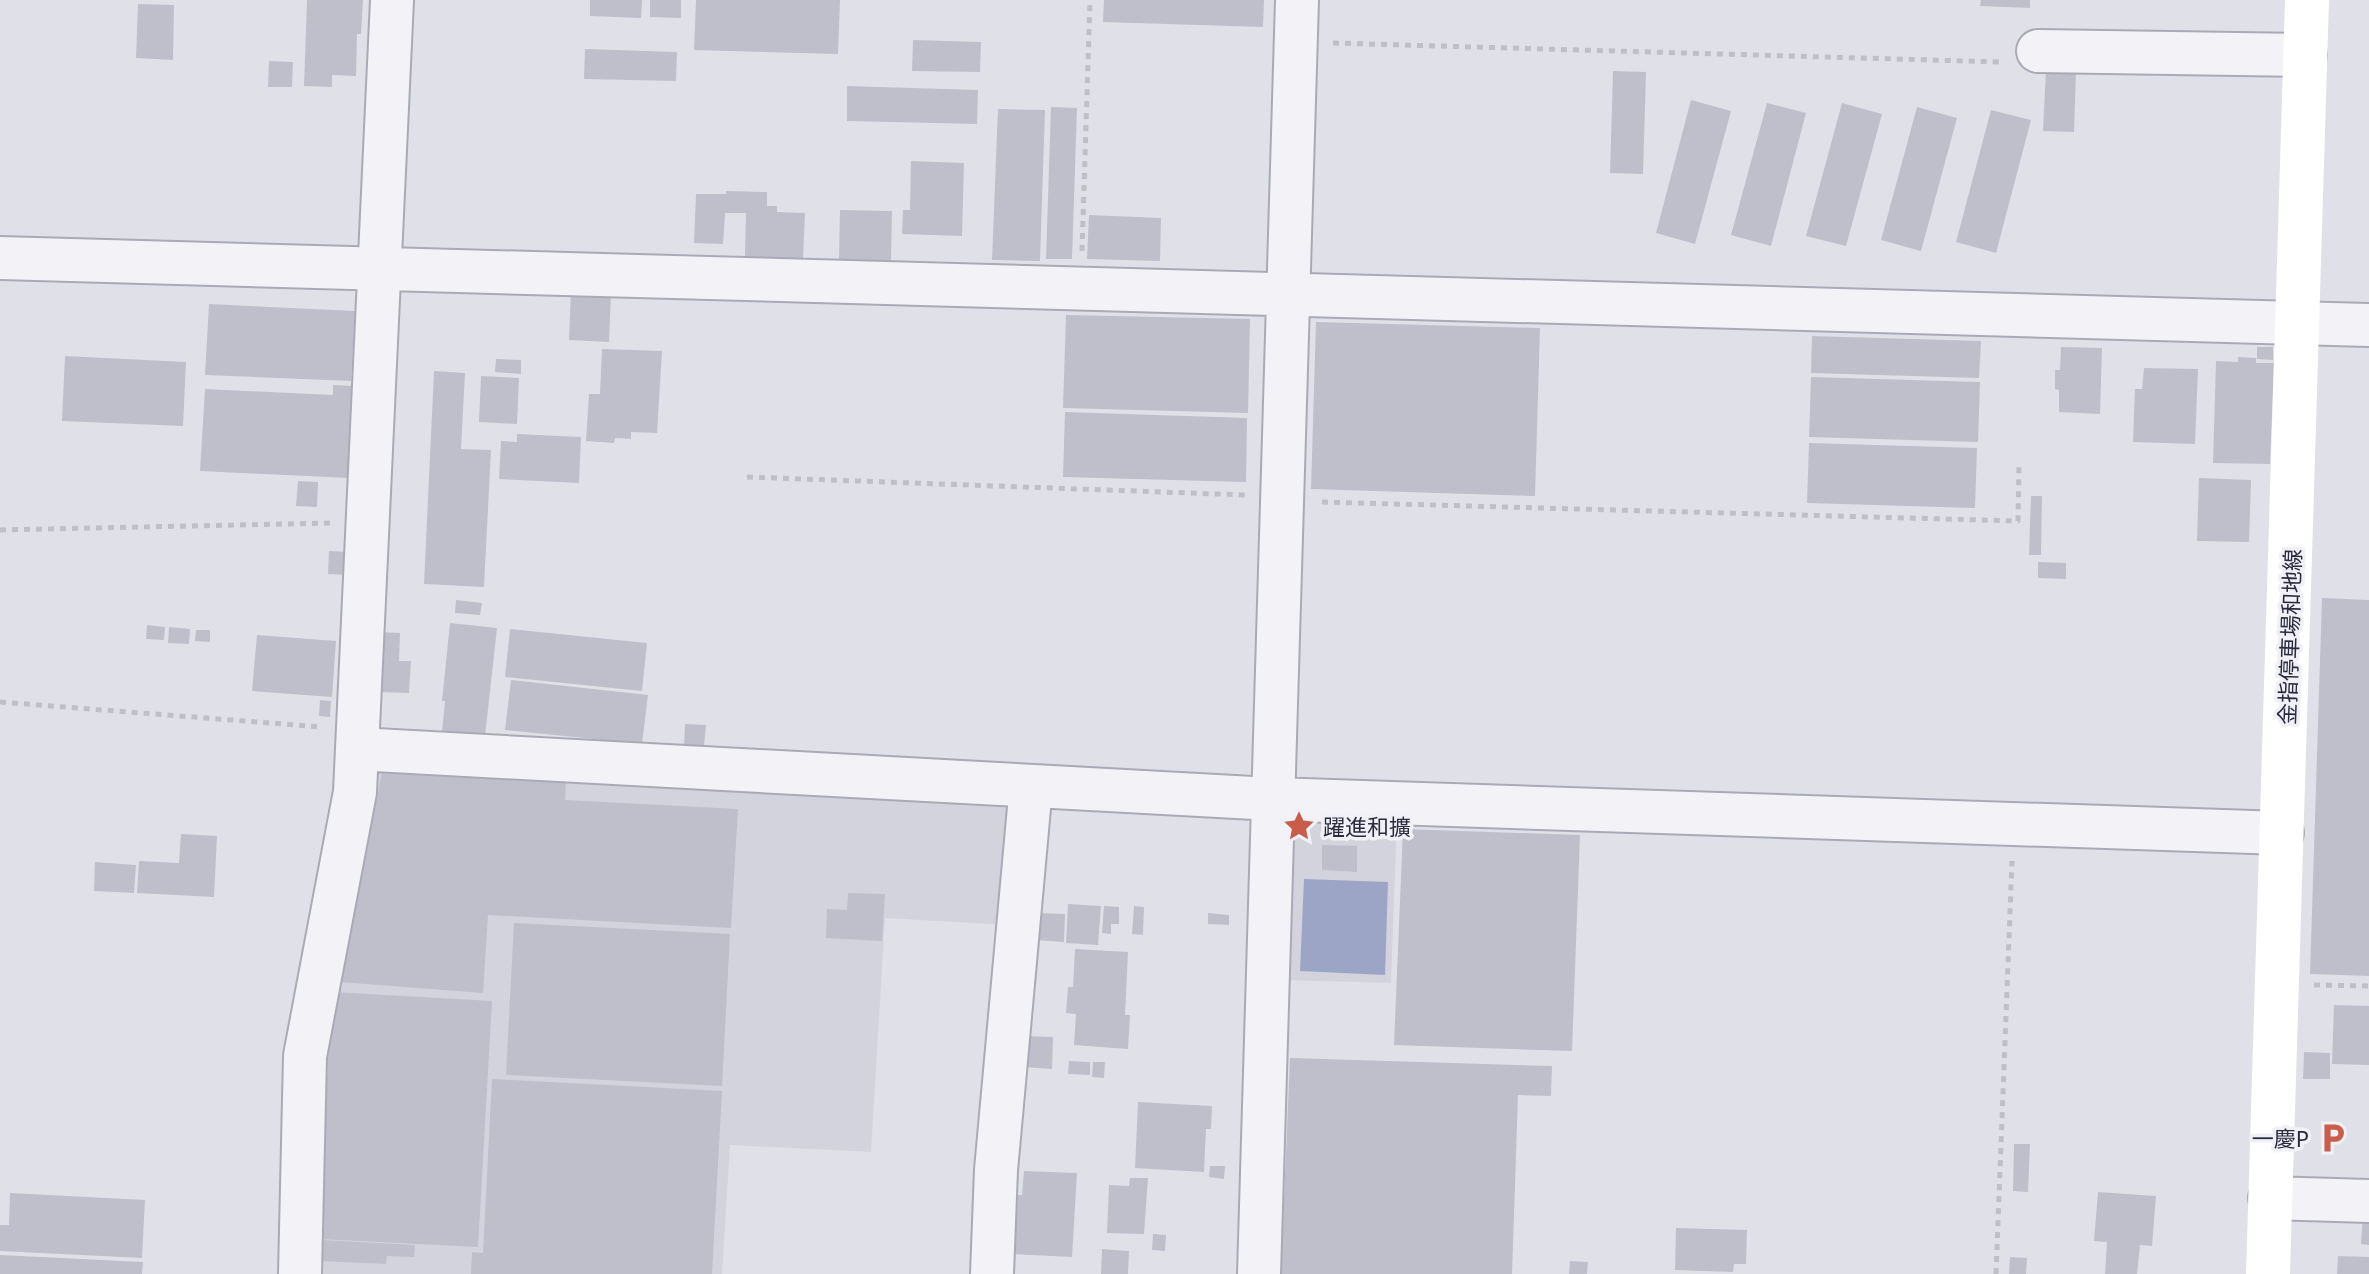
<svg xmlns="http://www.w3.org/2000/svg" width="2369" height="1274" font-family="'Noto Sans','Noto Sans JP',sans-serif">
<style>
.built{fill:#d2d3dd}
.water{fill:#9da5c7}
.building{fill:#bebfcb}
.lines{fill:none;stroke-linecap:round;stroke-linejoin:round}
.minor-casing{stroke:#a9aab5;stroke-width:46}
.path{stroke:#bfbfc7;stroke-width:5;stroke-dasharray:6 6;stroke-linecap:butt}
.minor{stroke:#f3f3f7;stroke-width:42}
.secondary{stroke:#fff;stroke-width:44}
.labels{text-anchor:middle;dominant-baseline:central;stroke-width:7;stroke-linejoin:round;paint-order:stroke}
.street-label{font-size:22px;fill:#2a2b3f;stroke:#f0f0f6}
.poi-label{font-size:22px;fill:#2a2b3f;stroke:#f0f0f6;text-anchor:start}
</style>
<rect width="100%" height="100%" fill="#e0e1e8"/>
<!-- built -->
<path class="built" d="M385,764L1009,798L1008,925L885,918L871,1152L730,1145L722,1274H314L318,1057L372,774Z
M1297,814L1397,817L1391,983L1281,980L1286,824Z"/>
<!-- water -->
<path class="water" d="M1304,879L1388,882L1385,975L1300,971Z"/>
<!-- building -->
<path class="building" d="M307,0H363L361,34H357L356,76L332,75V87L304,86Z
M590,0H642L641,18L590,16Z
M650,0H681V18L650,17Z
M696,0H840L838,54L694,50Z
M1104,0H1264L1263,27L1103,22Z
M1981,0H2030V8L1980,6Z
M138,4L174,5L173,60L136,58Z
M913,40L981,42L980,72L912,71Z
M585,49L677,52L676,81L584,79Z
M269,61L293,62L292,87H268Z
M2046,70L2076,71L2074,132L2043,131Z
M1613,71L1646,72L1643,174L1610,173Z
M847,86L978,90L977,124L847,121Z
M1691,100L1731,111L1695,244L1656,233Z
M1767,103L1806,113L1771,246L1731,235Z
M1842,103L1882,114L1846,246L1806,236Z
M1051,107L1077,108L1072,259H1046Z
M1917,107L1957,118L1921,251L1881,240Z
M998,109L1045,110L1040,261L992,260Z
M1991,110L2031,120L1996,253L1956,242Z
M911,161L964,163L962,236L902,234L903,210H910Z
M726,191L767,192V206H777V212L805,213L803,260L745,258L746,213H725L726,199L723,244L694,243L696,194H726Z
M840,210L892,211L891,261L839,260Z
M1089,215L1161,218L1160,261L1087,259Z
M571,290L611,292L609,342L569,340Z
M209,304L355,311L351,381L205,375Z
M1066,315L1250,319L1248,413L1063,408Z
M1316,322L1540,328L1535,496L1311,489Z
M1812,336L1981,341L1979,378L1811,373Z
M2061,347L2102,348L2100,414L2059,412V390L2055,389V370H2060Z
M2257,347H2273V360L2257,359Z
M602,349L662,351L657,433L631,432V439L615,438L614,443L586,441L589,394H600Z
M65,356L186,362L183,426L62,421Z
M2238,357L2256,358V363H2274L2270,464L2213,463L2216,361L2238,362Z
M496,359L521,360V374L495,372Z
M2144,368L2198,369L2195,444L2133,442L2135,389H2142Z
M434,371L465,373L461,449L491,450L484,587L424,584Z
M481,376L519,378L517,424L479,422Z
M1811,377L1980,382L1978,442L1809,437Z
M333,385L353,386L349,478L200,471L205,389L333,395Z
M1065,412L1247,418L1246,482L1063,477Z
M517,434L581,437L579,483L499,479L501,441L517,442Z
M1809,443L1977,448L1975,508L1807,503Z
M2199,478L2251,480L2249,542L2197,541Z
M298,481L318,482L317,507L296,506Z
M2031,496H2042L2041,555H2029Z
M329,551L350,552L349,575L328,574Z
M2038,562L2066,563V579L2038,578Z
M2322,598L2369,600V976L2310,974Z
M456,600L482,603L480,615L455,613Z
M450,623L497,628L485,736L442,732L445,701H442Z
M147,625L165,627L164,640L146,639Z
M169,627L190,629L189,644L168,643Z
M510,629L647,643L642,691L505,677Z
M196,630H210V642L195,641Z
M380,632L400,633L399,661H411L409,693L377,692Z
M257,635L336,641L332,697L252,691Z
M511,680L648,695L642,744L505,730Z
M320,700L331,701L330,717L319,716Z
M685,724L706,725L704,746L684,745Z
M382,773L566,783L565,800L738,809L731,928L488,915L483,993L340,982Z
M1403,829L1580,835L1572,1051L1394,1045Z
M181,834L217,836L214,897L137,893L139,861L179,863Z
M1322,845L1357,846V872L1322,870Z
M95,862L136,865L134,893L94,891Z
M848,893L885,894L882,941L826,938L827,909L847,910Z
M1068,904L1101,906L1098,945L1066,943Z
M1104,906L1119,907V924H1111V934L1102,933Z
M1134,906L1144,907L1143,935L1132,934Z
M1037,913L1065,914L1064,942L1035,940Z
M1208,913L1229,915V925L1208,924Z
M514,923L730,934L722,1086L506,1075Z
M1075,949L1128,952L1125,1015H1130L1128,1049L1074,1045L1076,1014L1066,1013L1068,987H1073Z
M332,992L492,1001L478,1247L318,1239Z
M2334,1005L2369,1006V1065L2332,1064Z
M1025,1036L1053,1037L1052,1069L1024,1067Z
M2304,1052L2330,1053V1079H2303Z
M1290,1058L1552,1066L1551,1096L1518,1095L1512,1274H1281Z
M1069,1061L1090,1062V1075L1068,1074Z
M1093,1062H1105L1104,1078L1092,1077Z
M492,1079L722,1091L712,1274H471L472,1252L483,1253Z
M1138,1102L1212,1106L1211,1129H1206L1204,1172L1135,1168Z
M2014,1144H2030L2028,1192L2013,1191Z
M1210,1166H1225L1224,1179L1209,1177Z
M1024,1171L1077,1173L1072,1257L1011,1254L1015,1195H1022Z
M1130,1178H1148L1144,1234L1107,1233L1109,1185L1129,1186Z
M2098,1192L2156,1196L2152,1246L2140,1245L2137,1274H2105L2107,1242L2094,1241Z
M10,1193L145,1200L142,1258L0,1251V1225H9Z
M2363,1212H2369V1245L2361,1244Z
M1676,1228L1747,1230L1746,1264H1734L1733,1272L1675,1270Z
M1153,1234L1166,1235L1165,1251L1152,1250Z
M322,1240L415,1245L414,1257L387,1256L386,1264L321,1261Z
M1102,1249L1129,1251L1128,1274H1101Z
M0,1255L143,1262L142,1274H0Z
M2338,1256L2369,1257V1274H2337Z
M2010,1257L2027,1258L2026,1274H2009Z
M1570,1261L1588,1262L1587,1274H1569Z"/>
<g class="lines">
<defs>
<path id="minor" d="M2038,51L2305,55
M0,258L2369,325
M357,749L1273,799L2282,833
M2270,1198L2369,1201
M300,1274L305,1056L355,792L392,0
M992,1274L996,1170L1031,786
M1259,1274L1297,0"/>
</defs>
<!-- minor casing -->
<use href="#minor" class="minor-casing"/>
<!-- path -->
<path class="path" d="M1333,43L2002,62
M1082,251L1090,0
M747,477L1245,495
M1322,502L2018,521L2019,463
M0,530L331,523
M0,702L322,727
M2314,985L2369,986
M1996,1274L2012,861"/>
<!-- minor -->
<use href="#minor" class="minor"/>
<!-- secondary -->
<path class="secondary" d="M2268,1274L2307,0"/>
</g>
<!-- icons -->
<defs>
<symbol id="sight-bare" viewBox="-9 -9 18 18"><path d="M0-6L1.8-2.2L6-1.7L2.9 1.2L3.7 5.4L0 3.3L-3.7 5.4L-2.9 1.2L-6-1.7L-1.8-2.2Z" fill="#c85d4b" stroke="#f0f0f6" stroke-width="2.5" paint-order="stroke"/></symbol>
<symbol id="parking-bare" viewBox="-9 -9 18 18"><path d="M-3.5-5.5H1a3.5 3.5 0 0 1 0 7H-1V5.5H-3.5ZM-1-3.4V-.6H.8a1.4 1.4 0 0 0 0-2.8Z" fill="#c85d4b" stroke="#f0f0f6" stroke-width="2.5" paint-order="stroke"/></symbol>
</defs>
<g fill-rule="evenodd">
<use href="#sight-bare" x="1277" y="804" width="44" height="44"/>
<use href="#parking-bare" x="2311" y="1116" width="44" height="44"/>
</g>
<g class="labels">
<!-- street labels -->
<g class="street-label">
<text transform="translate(2289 637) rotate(-88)">金指停車場和地線</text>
</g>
<!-- poi labels -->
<g class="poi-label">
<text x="1323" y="826">躍進和擴</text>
<text x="2309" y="1138" text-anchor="end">一慶P</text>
</g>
</g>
</svg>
